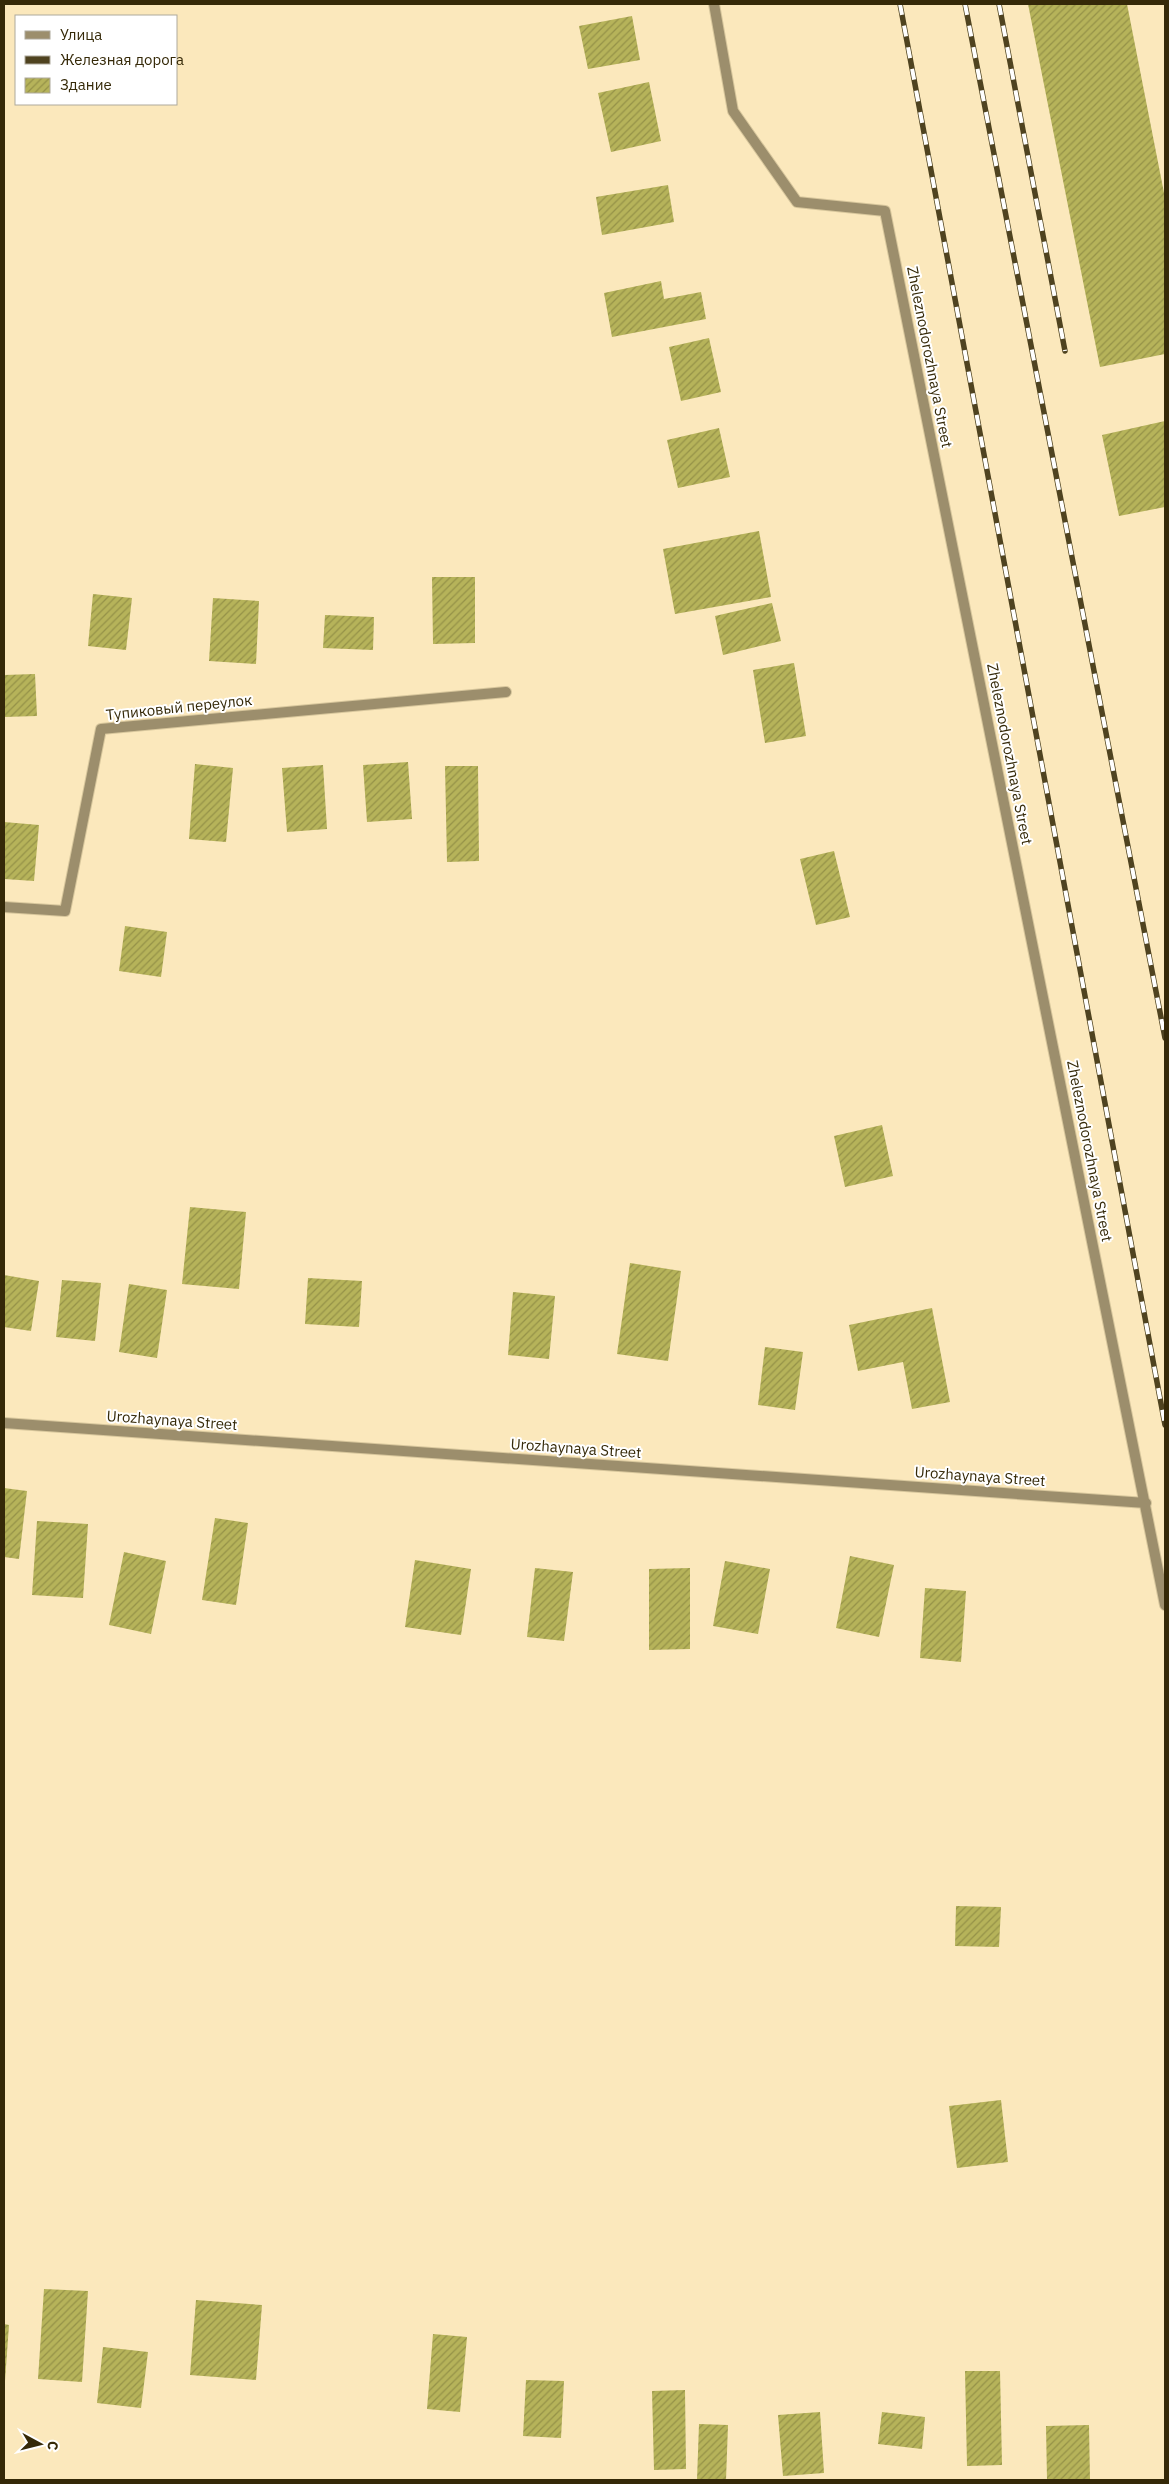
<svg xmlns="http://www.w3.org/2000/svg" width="1169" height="2484" font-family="'IBM Plex Sans',sans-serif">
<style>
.building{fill:url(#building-hatch)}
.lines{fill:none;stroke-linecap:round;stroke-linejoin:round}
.street-casing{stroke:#d7c69c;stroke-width:12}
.street{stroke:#9c8e6c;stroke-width:10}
.rail-casing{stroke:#4f4320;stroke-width:5.5}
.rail{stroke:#fff;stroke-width:4;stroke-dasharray:11;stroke-linecap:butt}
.labels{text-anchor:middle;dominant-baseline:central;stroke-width:4;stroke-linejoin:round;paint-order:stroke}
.street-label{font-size:15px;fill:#352908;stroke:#fff}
</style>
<defs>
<pattern id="building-hatch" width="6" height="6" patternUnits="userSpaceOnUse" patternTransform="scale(1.25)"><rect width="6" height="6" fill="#b6b35a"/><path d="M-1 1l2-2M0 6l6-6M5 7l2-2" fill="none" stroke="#959248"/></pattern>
</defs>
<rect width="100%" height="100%" fill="#fbe8bc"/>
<!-- building -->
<path class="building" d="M1028,4H1127L1165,198V354L1100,367Z
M632,16L640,60L588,69L579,26Z
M649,82L661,141L611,152L598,93Z
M668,185L674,222L602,235L596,197Z
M661,281L664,299L701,292L706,319L612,337L604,293Z
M709,338L721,392L681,401L669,347Z
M1165,421V507L1119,516L1102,435Z
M719,428L730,477L678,488L667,440Z
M759,531L771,597L675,614L663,549Z
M432,577H475V643L433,644Z
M93,594L132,598L126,650L88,646Z
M213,598L259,601L256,664L209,661Z
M772,603L781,641L723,655L715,616Z
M325,615L374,617L373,650L323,648Z
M794,663L806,736L765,743L753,670Z
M35,674L37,716L4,717V675Z
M408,762L412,819L367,822L363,765Z
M195,764L233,768L226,842L189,839Z
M323,765L327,829L287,832L282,768Z
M445,766H478L479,861L447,862Z
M4,822L39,825L34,881L4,879Z
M834,851L850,917L816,925L800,859Z
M125,926L167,932L161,977L119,971Z
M882,1125L893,1176L845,1187L834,1136Z
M190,1207L246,1212L239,1289L182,1284Z
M630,1263L681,1271L668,1361L617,1354Z
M4,1275L39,1281L31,1331L4,1327Z
M308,1278L362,1281L359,1327L305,1324Z
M62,1280L101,1283L95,1341L56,1337Z
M129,1284L167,1290L157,1358L119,1352Z
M513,1292L555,1296L549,1359L508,1355Z
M932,1308L950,1402L912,1409L903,1362L858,1371L849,1325Z
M765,1347L803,1352L795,1410L758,1405Z
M4,1488L27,1491L19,1559L4,1557Z
M215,1518L248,1523L236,1605L202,1600Z
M37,1521L88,1524L83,1598L32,1595Z
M124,1552L166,1561L151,1634L109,1625Z
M850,1556L894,1565L879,1637L836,1628Z
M415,1560L471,1569L461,1635L405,1627Z
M725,1561L770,1569L758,1634L713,1626Z
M535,1568L573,1572L564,1641L527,1637Z
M690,1568V1649L649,1650V1569Z
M925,1588L966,1591L961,1662L920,1658Z
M956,1906L1001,1907L999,1947L955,1946Z
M1001,2100L1008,2162L957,2168L949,2106Z
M44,2289L88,2291L82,2382L38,2379Z
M196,2300L262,2305L256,2380L190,2375Z
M4,2324L9,2325L5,2381H4Z
M433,2334L467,2337L460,2412L427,2409Z
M103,2347L148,2352L141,2408L97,2403Z
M965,2371H1000L1002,2465L967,2466Z
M526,2380L564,2381L561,2438L523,2436Z
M685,2390L686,2469L654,2470L652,2391Z
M820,2412L824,2473L783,2476L778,2415Z
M882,2412L925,2417L922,2449L878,2444Z
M699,2424L728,2425L726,2480H697Z
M1089,2425L1090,2480H1047L1046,2426Z"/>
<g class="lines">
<defs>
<path id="street" d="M714,4L733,111L797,202L885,211L1165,1605
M4,907L65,911L101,729L506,692
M4,1423L1146,1503"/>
</defs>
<!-- street casing -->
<use href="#street" class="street-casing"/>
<!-- street -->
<use href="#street" class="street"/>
<defs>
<path id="rail" d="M900,4L1165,1425
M965,4L1165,1038
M999,4L1065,351"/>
</defs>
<!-- rail casing -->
<use href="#rail" class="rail-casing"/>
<!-- rail -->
<use href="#rail" class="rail"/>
</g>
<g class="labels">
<!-- street labels -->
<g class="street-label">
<text transform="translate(930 357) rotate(79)">Zheleznodorozhnaya Street</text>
<text transform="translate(179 707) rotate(-6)">Тупиковый переулок</text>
<text transform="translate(1010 754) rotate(79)">Zheleznodorozhnaya Street</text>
<text transform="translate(1090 1151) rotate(79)">Zheleznodorozhnaya Street</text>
<text transform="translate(172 1420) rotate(4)">Urozhaynaya Street</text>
<text transform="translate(576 1448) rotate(4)">Urozhaynaya Street</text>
<text transform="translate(980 1476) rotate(4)">Urozhaynaya Street</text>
</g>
</g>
<!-- border -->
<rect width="1169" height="2484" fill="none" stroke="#352908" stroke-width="10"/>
<!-- legend -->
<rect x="15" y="15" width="162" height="90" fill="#ffffff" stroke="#aea99c"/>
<rect x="25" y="31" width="25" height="8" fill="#9c8e6c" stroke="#aea99c"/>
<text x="60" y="40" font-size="15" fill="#352908">Улица</text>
<rect x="25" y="56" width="25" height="8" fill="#4f4320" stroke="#aea99c"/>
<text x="60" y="65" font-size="15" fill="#352908">Железная дорога</text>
<rect x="25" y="78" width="25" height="15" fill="url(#building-hatch)" stroke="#aea99c"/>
<text x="60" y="90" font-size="15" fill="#352908">Здание</text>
<!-- north arrow -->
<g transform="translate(40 2444) rotate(97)" stroke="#ffffff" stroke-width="4" paint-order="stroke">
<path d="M0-4L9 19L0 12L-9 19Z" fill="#352908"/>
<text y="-8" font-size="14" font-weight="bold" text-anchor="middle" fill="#352908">С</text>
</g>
</svg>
